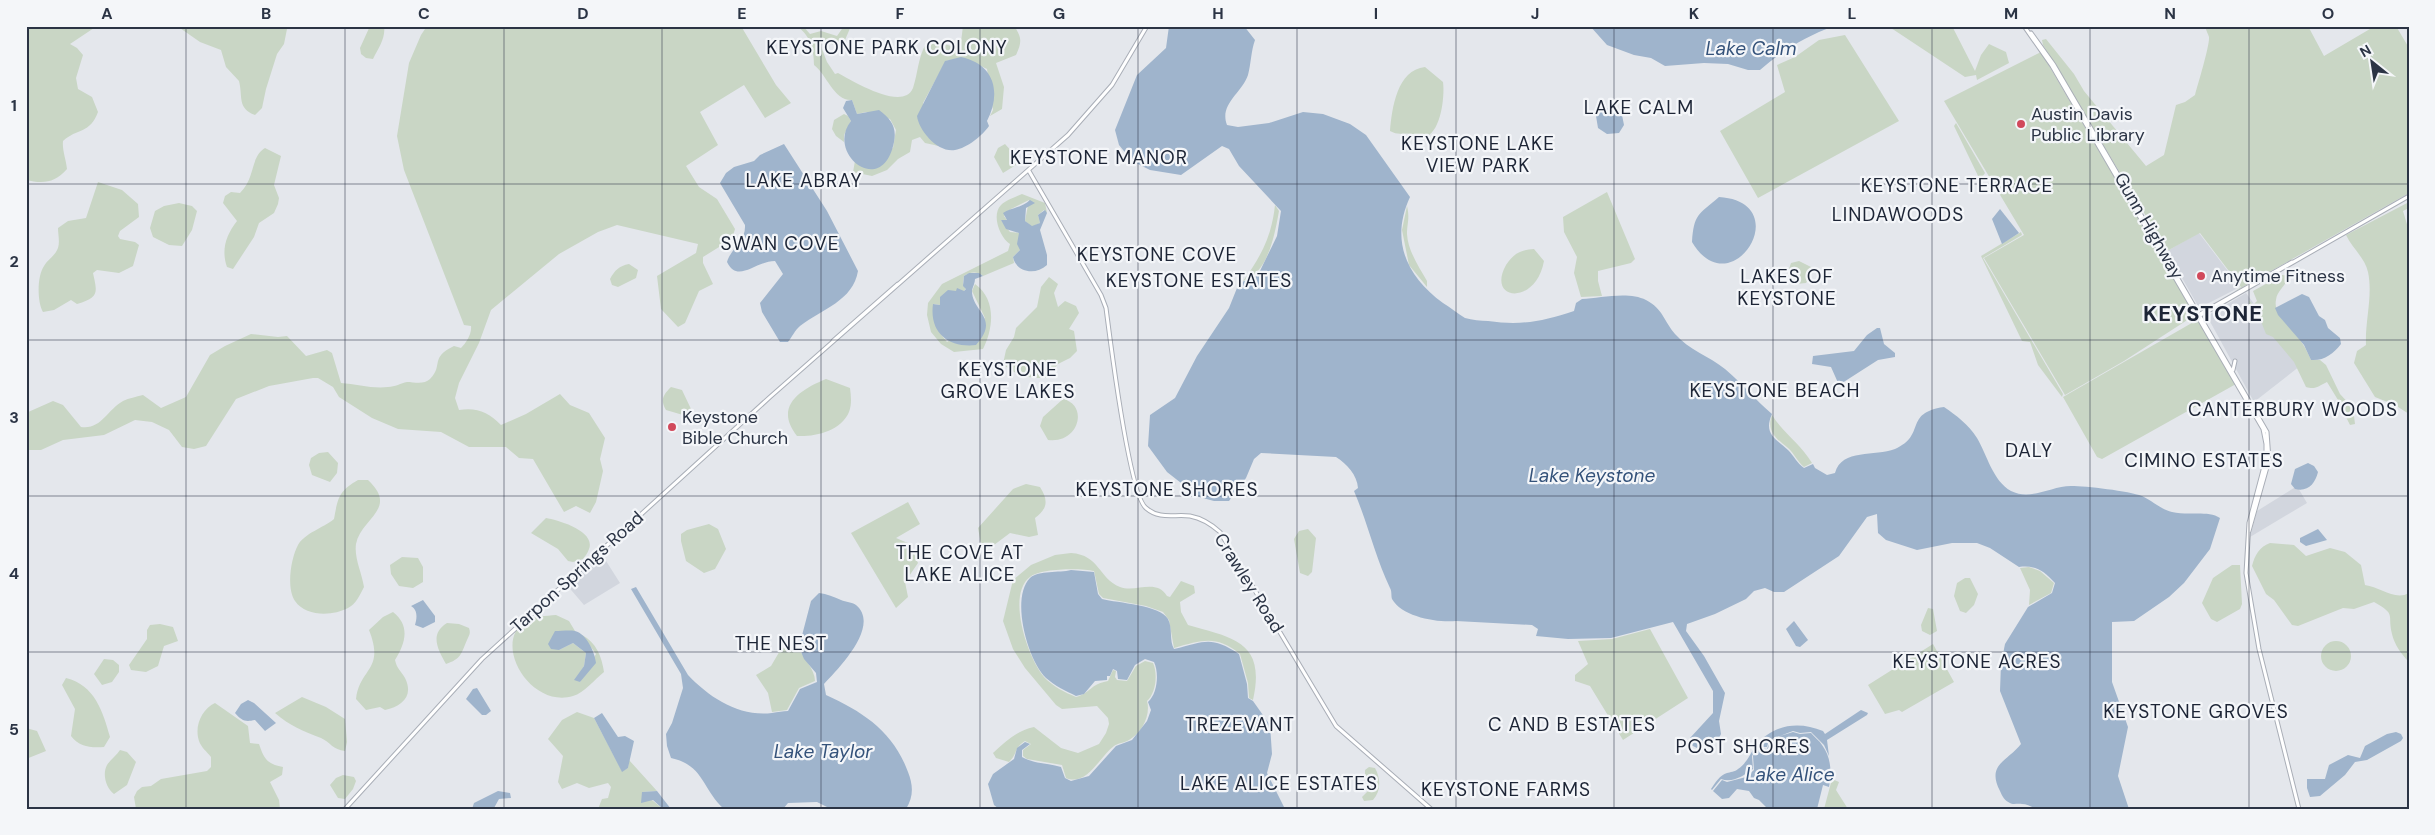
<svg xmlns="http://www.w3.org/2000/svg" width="2435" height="835" font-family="'DM Sans',sans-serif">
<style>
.built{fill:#d2d6de}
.green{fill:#c9d6c5}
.water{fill:#9fb4cc}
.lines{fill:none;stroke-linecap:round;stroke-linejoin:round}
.secondary-casing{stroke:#a9aeb7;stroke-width:5}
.secondary{stroke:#fff;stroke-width:3}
.grid{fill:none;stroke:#2b3445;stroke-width:1;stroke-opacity:0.55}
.poi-dot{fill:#d1495b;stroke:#f4f6f9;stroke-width:2}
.labels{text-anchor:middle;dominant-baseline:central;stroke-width:4.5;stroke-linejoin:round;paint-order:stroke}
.poi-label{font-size:18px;fill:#2b3445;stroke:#f4f6f9;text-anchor:start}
.street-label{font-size:18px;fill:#2b3445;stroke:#f4f6f9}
.neighbourhood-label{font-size:19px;letter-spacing:1px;fill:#1d2536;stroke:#f4f6f9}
.water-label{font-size:19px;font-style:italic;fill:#34527a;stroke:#f4f6f9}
.district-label{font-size:22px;font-weight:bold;letter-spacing:1px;fill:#1d2536;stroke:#f4f6f9}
.neatline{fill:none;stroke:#2b3445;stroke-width:2}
.grid-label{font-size:16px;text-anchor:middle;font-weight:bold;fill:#2b3445}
</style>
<rect width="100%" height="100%" fill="#e4e7ec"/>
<!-- built -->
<path class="built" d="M2199,233L2240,287L2199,308L2167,251Z
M2246,293L2300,366L2254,402L2207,316Z
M2297,486L2307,503L2250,537L2257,511Z
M601,553L620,583L584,605L566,584Z"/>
<!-- green -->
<path class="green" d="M26,26H97L70,44L77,48L83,55L76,78L78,89L92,97L98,112C90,134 77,128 63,141C62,150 66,159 67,169C55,183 43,184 26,180Z
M177,26H284L287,29L284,44L277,54L266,89L262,108L255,115C237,108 243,97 239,81L226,67L221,50L200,42Z
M370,26H384C386,38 378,49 373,59L366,58L361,54L360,48Z
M427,26H741L776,85L791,103L765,118L744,85L700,112L718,145L686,166L699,187L717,199L735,229L732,239L703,257V263L713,284L699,291L685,323L678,327L661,309L657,276L696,253L698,244L617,225L598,232L559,254L491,310L479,343L459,383L455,398L459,410C476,407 489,412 501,425L526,414L560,394L570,405L589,413L605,438L600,459L603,471L596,502L590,513L576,506L564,512L533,459L519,458L506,447H469L441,432L398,429L372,418L339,397L333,387L318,378H313L269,386L236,399L206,446L194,449L182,447L169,430L152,422L135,420L104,435L63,440L41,450H26V413L53,401L63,405L81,427C101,430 107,410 123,401C129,398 136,397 143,395L161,408L186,397L210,355L225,346L251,334L278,337L287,336L306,356L327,350L332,353L341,383C356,384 373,389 388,387C395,387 401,383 407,382C414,382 424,385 430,379C444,365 429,358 454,346L461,348C466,343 472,334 471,326L464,325L404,170L397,136L409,63L421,35Z
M796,26H803L810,34L821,31L837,36L844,26H851L845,40L838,46L822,41L820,44L827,62L835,74L838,73C853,81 903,112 913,88C918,73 918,57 926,44L938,42L951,46L961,42L963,26H1014C1022,37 1022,42 1016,55L996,63L1004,87L1002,109L990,116L993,110L987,69C968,60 967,55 946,61L923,103L927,136L939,146L925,143L920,137L912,140L910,152L898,159L887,170L872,176L853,172L855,161L857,163L893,148L896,130L890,119L866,112L857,114L852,100C834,101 827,75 814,65C814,50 810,34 796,26Z
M1888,26H1924L1927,28L1928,26H1952L1975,71L1981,55L1989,44L2006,52L2009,63L1977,80L1976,75L1965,77Z
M2205,26H2308L2324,56L2375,26H2396L2409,48V193L2234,292L2241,287L2200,233L2167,251L2043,45L2042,40L2046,39L2074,74L2084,91L2146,166L2164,155L2176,105L2185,102L2195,95C2198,84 2210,45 2209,37C2208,34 2206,30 2205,26Z
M1845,35L1899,121L1758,198L1720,131L1785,92L1777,65L1795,57L1819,40Z
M2041,52L2195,315L2124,361L2065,395L1984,258L2024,235L1944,101Z
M1425,67L1443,82C1445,96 1441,140 1419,138C1417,137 1415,135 1412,134C1403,132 1399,136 1390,131C1392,108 1397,70 1425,67Z
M844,114L848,116L851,121L844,135V142L836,136L832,129L834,120Z
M1956,123L1985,173L1980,180L1954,126Z
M1005,144L1014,154L1016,165L1003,173L994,157L998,148Z
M265,148L281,156L274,185L279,198L278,204L274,213L259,223L254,237L233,269L227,267C221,250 226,235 237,221L223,203L225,196L231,192L240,193C256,177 250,157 265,148Z
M98,182L122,190L138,204L139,217L120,231L118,236L120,239L135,242L139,245L133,266L119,273L97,270L93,273C97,292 100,297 77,304L71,300L54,310L43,312C37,302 37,276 44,266C48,259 55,256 58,248C60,242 58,234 58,228L68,221L86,218Z
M1607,192L1635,259L1631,263L1598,271V281L1602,296L1581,297L1574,273L1577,257L1564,232L1563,217Z
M1022,194L1045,203L1047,213L1044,210L1038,215L1040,223L1032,227L1025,221L1029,200L1011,209L1004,216L1007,220H1001L1010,232L1020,233V250L1013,257L1014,263L983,276C977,271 970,272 964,276L963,283L966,288L964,291L946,293L940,300V305L934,304C931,320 938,331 947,342L985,318L972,291L975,284C996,299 994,327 983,349L954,352L941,344L931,332L927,315L928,303L942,284L1008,251L1010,244C1000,238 991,215 1001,205C1006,200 1015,197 1022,194Z
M2409,202V208L2403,211L2409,231V414L2395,405L2375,397L2354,363L2357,351L2366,345C2365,320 2373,296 2368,272C2365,258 2352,248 2346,235Z
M179,203L192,206L197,211L192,230L182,246L169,245L153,237L150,228L155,211L164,206Z
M1275,205L1279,211C1275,233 1268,274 1243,281C1261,257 1272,235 1275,205Z
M1407,206C1410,219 1407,223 1407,234C1408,251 1419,267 1427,281V287L1409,265L1402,230Z
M2021,232L2022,235L1983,258L2063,394L2062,397L2038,365L2030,342L2022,341L1981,256Z
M1534,249L1544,261C1536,306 1486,301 1506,265C1514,253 1521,250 1534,249Z
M1799,261L1815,269L1806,283L1796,284L1788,272L1791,263Z
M629,264L638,270L636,278L618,287L612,285L610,279C615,270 619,266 629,264Z
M2282,275L2289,276C2287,285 2277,290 2276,300C2273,314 2289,325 2297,336C2303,343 2307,351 2311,360H2320L2326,365L2340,394L2353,408L2355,424L2350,425L2344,413V405L2338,400L2327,382C2318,386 2316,390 2306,387L2294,362L2273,337L2266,334L2260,319L2249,306V300L2253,305L2257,301L2253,291Z
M1049,277L1058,284L1054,293L1058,307L1065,301L1076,306L1079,313L1069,329L1074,331L1077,351L1070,358L1058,364L1046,378C1029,378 1016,376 1003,364L1006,350L1014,337L1016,328L1037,307L1041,287Z
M2197,320L2236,384L2102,459L2097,457L2063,397Z
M826,379L850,388C851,396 852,404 849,412C841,431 815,437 797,436C774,407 799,390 826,379Z
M671,387L682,390L691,409L683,415L666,410C660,400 663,395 671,387Z
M1063,399C1089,405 1079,444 1048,440L1040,426L1043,417Z
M1772,415C1784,434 1801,444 1812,463L1804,467C1797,461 1794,453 1788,448C1777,439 1766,432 1772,415Z
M328,452L338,463L337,473L330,482L312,475L309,465L311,458L319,453Z
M358,480H368C399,509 361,518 356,544C354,558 362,573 364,587C360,595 356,604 348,608C333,616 306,617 295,601C286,588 291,558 298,545C305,533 323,528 334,519C338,497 339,491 358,480Z
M1026,484L1040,487C1049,501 1047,509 1035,518L1038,535L1029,537L1010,533L990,548L981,544L978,528L1013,489Z
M908,502L920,524L896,538L910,544L918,563L905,582L908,597L896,608L851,533Z
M546,518C558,520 596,531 589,549C588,553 585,556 583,559L573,562L568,561L558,549L531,533Z
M709,524L718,529L726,549L715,569L704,573L686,561L681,541V534L687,530Z
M1308,529L1316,538L1312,572L1308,576L1300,573L1294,539L1299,531Z
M2270,543L2294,545L2306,556L2330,548L2345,552L2361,565L2365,585C2380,587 2395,601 2409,593V662C2402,655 2394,644 2392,634C2387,614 2397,615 2374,602L2354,609L2343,608L2298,626L2292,625L2274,600L2266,594L2252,566C2255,555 2259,547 2270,543Z
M1071,553C1100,555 1098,578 1120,587C1136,593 1156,578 1167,596L1170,597L1181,581L1194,586L1195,593L1180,602L1181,612L1188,625C1234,638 1266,642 1253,700L1249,698L1248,683L1240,654C1216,635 1203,640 1174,648L1169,620L1163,612L1146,606L1103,598L1099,594L1094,571C1082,568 1040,568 1030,577C1006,595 1028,658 1044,677C1052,686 1066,693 1076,697C1091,693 1090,684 1108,681L1113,670L1116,671L1115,677L1117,680L1127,681L1136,666L1145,661L1153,663C1158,674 1156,693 1147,701C1151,715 1142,733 1129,740C1124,743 1118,743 1114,746C1100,756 1087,787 1066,778L1062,765L1027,759L1023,756V750L1031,744L1025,741C1014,748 1017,755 1009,762L996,758L993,753C1006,741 1016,731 1034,727L1061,748L1078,753L1099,744L1106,733L1109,724L1108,718L1097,706L1062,709L1056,705L1025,668L1013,649L1003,621L1013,580L1031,565L1055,555Z
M402,557L418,558L423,567V582L413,588L399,586L391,574L390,565Z
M2232,565H2240L2242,604L2240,609L2217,622L2211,619L2202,603L2213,578Z
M2029,567L2040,571L2054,583L2051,593L2029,605L2030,590L2020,568Z
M1965,578H1970L1978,594L1974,605L1966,613L1960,611L1954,596L1957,583Z
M1928,608L1933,609L1937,631L1930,635L1922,631L1921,625Z
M393,612C411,626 405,644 395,660C397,669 401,671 405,678C414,696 402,706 385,710L380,707L366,710L356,699C360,667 385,671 369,630L383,617Z
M556,615L569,621L575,631H555L559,650L573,643L586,653L584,666L576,679L580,682L596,654L582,635C596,642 602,657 604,672C595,679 584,693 573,696C530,709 491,642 526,621C534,616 546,616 556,615Z
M447,623L459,624L469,628C471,634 469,635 467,640C461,654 461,659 446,664C438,650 429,634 447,623Z
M160,624L173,627L178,641L164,646L158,666L146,672L131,670L129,665L147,639V630L150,625Z
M1650,629L1688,698L1623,740L1590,686L1575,681V675L1588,664L1578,641L1612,639Z
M2321 656a15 15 0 1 1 30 0a15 15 0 1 1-30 0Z
M1933,644L1954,682L1902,712L1899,710L1885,714L1868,685Z
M788,647H798C803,658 815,669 815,681L799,688L787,710L772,712L768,693L756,675L771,666L781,649Z
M104,659L113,660L119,665V672L112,682L102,685L94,674Z
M66,678C95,685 103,712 110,737L104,747C91,748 79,747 71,736L75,709L62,685Z
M302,697L326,707L345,719L347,742L345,751C333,750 330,742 321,738C303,731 290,726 275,713Z
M215,703L248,726L250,743L259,744C264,759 267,764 283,767L282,775L270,782L279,800L280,809H136L134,797L137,791L142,787L151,786L161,779L207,771L211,767V757C207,752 201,747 199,741C194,726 202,709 215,703Z
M577,712L594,718L622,771L628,768L629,760L657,791L642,792L663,809H598L602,799L608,798L611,787L608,783L589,788L577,783L562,789L558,782L563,756L548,739L562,720Z
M26,728L37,731L46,751L26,759Z
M120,750L127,752L136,762L127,785L114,794C106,788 102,774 107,765C110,760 117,755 120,750Z
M1369,767L1375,768C1381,779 1381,791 1373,800L1364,801L1362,797L1370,789V785L1365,779V770Z
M343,775L354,777L356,781L353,789L345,799L338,798L330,785L336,778Z
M1832,779L1839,782L1836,790L1848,809H1824Z"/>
<!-- water -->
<path class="water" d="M1169,26H1244L1255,40C1251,51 1251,64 1248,75C1242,93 1219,104 1227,125L1238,127L1269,123L1303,112L1323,114L1350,124L1366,135L1410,197C1390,240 1406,276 1443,303C1450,307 1458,314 1465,318C1472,320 1481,321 1488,321C1522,326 1543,321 1574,311L1576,303L1582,299C1600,298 1629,291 1646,300C1663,309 1664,321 1675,334C1689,350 1709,356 1725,369C1742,383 1755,400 1772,414C1763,434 1776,439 1788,450C1794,456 1797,463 1804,468L1813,464L1815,468L1827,475L1835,473C1842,448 1875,457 1895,449C1927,435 1903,413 1944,407C1957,416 1968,424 1977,438C1987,455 1993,481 2011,491C2031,501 2051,486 2071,486C2086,486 2129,491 2142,496C2153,501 2160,509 2172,512C2188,516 2208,510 2220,518L2210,549L2184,583L2169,597L2134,621L2112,622V682L2128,727L2118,776L2129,809H2036C2032,807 2027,804 2022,804C2018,803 2013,805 2010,803C2005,801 2002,796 2000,791C1986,764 2008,761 2021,744L2000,691L2001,664L2005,644L2028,607L2052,593L2055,583C2044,571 2036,565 2019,567L1990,548L1977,543H1952L1917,550L1886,540L1878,533L1877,514L1867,517L1839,556L1784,592H1774L1765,588L1754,591L1746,599L1715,614L1687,624L1686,631L1704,656L1725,693L1719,721L1721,734L1718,740L1697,748L1691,745L1690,738L1713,713V691L1673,622L1611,638L1568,639L1536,636L1538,629L1532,625L1456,621C1438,623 1402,617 1392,599C1391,596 1392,591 1390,588C1375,556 1368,524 1354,491L1358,488C1357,475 1347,464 1336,457L1261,453L1254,459L1246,478L1229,501H1214L1199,497L1167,472L1148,446L1150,415L1175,398L1197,356L1229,308L1237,288L1241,282L1253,279L1259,273L1277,236L1281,211L1239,166L1229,149L1222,146L1181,175L1150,170L1132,161L1119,145L1115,130L1137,75L1166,48Z
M1590,26H1834C1806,36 1782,51 1760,70H1748L1728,64L1704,63L1665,66L1651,58L1634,55L1607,45Z
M961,57C994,64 1002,92 987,121L989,126C982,136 967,148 955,150C938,153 919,131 917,116L945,61Z
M852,100L857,114L879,110C891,119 897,127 894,142C883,199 825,154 851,121L843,108L846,101Z
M1613,107L1622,115L1624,125L1619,133L1607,134L1598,128L1596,116L1604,109Z
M784,144L827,211L858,271C853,301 822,309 800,326C795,330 792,337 788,342H780L762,312L760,303L783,274L775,261C755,261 738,284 727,262C731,248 746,242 745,225L720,183L726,173L734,167L754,161L760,155Z
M1719,197C1798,202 1731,308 1692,242C1694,214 1698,215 1719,197Z
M1030,200L1035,203L1026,208L1025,221L1032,226L1040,223L1038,215L1045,210L1047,213L1040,230L1047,255V265C1035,276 1016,272 1013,257L1020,250L1017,244L1019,233L1006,229L1001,220H1007L1003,213C1011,208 1023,207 1030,200Z
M2000,209L2019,233L2002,244L1992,219Z
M969,273H979L983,276L975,279C975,283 973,286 972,290C971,312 1001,317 976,345C949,348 929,333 933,304L940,305V297L948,290L956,291L957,288L964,291L966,289L963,286L964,276Z
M2302,294L2309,297L2319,316L2325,320L2328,328L2340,338L2341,344C2333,354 2324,361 2311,360L2304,345L2278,315L2275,308Z
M1877,328H1880L1884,344L1895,353V357L1878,360L1839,385L1831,367L1812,364L1813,356L1854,351L1867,335Z
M2308,463L2314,466L2318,472C2315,484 2308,492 2295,489L2291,484L2295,469Z
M2318,529L2327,540L2306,546L2300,542V538Z
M1071,570L1094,572L1098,594L1102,599C1118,603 1160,605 1168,619C1173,629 1169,640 1174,649C1205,642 1210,635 1239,654L1247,684L1248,698L1253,701L1270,725L1272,754L1267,773L1285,809H999L994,805L988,784L993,774L1014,759L1017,748L1025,742L1030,744L1022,750V757C1034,764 1049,763 1061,767L1065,778L1071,781L1089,776L1116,746L1132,740L1147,721L1151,710L1148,702C1158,693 1159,672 1154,662L1145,659L1135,665L1127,680L1118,679L1117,671L1113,669L1110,676H1107V680L1095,681L1084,694L1076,696C1066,691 1055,686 1046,678C1028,661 1010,598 1030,578C1039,570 1059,573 1071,570Z
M636,587L688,675C710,698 739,717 772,713C778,712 783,711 788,711L800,689L817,682L816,673L804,659L799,647L811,601L819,593C827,594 834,597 841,600C846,602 852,602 856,605C881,626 838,669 824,684L826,695C863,712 893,731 908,772C913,785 914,796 906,809H831L817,802L788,803L783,809H724C702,789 704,765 671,758L667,746L666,734L672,723L683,688L681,674L631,589Z
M423,600L435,616V622L423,628L415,625C417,618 418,610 411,606Z
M1794,621L1808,640L1800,647L1796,646L1786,629Z
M555,631C561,631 570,630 575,631C587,634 595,653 596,663L580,682L574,680L584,666L586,653L573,643L559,650L551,649L548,644Z
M477,688L491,711L486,715H482L466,699L473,689Z
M248,700L254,703L276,723L265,731L255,720C245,722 242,721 235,713L241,704Z
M1861,710L1868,713L1867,715L1827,740L1829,756L1824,745L1811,732L1800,733L1793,731L1769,740L1767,747H1757L1752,756L1753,769C1743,776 1733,783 1721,779L1712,790L1711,789C1715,783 1720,775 1727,773C1730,772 1735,772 1738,769C1747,763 1750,754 1756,745C1774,724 1799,721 1823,731L1825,734Z
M602,713L618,737L625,736L634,741L628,768L622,772L594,718Z
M1793,732L1800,734L1811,733C1814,737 1819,740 1822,745C1831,757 1832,772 1829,787L1823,785L1817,809H1768L1759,800L1754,798L1749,791L1737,789L1729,798L1722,799L1713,791L1722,780L1727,782L1746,777L1754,770L1753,756L1758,748L1767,749L1770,741L1773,742L1780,736Z
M2396,732L2401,734L2403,738L2401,741L2367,760L2355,762L2345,775L2320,796L2310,797L2307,788V779H2325L2329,765L2348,755L2360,758L2365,746L2387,734Z
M498,791L510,793L511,798L499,799L494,808L472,809L474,803Z
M657,791L671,809H663L653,800L641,803L642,792Z"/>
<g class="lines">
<defs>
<path id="secondary" d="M2024,26L2052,66L2263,429L2266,444V459L2249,523L2246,573L2259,649L2299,809
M2031,33L2054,65L2123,183
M1029,171L1101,295L1106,308C1110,338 1129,495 1146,508C1160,520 1174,514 1190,516C1201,518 1211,524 1220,532L1336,726L1431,809
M2137,208L2267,432L2269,460L2249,531
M2200,314L2292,262
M2199,316L2409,196
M833,341L898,284
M2233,370L2235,361
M345,809L482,659L770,397L1068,135L1112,85L1147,26"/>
</defs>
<!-- secondary casing -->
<use href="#secondary" class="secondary-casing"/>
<!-- secondary -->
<use href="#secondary" class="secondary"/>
</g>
<!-- grid -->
<path class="grid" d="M186,26V809M345,26V809M504,26V809M662,26V809M821,26V809M980,26V809M1138,26V809M1297,26V809M1456,26V809M1614,26V809M1773,26V809M1932,26V809M2090,26V809M2249,26V809M26,184H2409M26,340H2409M26,496H2409M26,652H2409"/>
<!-- markers -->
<g class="poi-dot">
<circle cx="2021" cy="124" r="5"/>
<circle cx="2201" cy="276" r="5"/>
<circle cx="672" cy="427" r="5"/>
</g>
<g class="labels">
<!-- poi labels -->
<g class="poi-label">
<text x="2031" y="114">Austin Davis<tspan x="2031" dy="21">Public Library</tspan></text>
<text x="2211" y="276">Anytime Fitness</text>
<text x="682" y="417">Keystone<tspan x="682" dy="21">Bible Church</tspan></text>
</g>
<!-- street labels -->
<g class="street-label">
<text transform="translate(2149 226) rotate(60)">Gunn Highway</text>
<text transform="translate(577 572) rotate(-42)">Tarpon Springs Road</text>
<text transform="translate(1249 583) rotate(58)">Crawley Road</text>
</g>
<!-- neighbourhood labels -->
<g class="neighbourhood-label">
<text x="887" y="47">KEYSTONE PARK COLONY</text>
<text x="1639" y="107">LAKE CALM</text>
<text x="1478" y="143">KEYSTONE LAKE<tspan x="1478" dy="22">VIEW PARK</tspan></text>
<text x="1099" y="157">KEYSTONE MANOR</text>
<text x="804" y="180">LAKE ABRAY</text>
<text x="1957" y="185">KEYSTONE TERRACE</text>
<text x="1898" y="214">LINDAWOODS</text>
<text x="780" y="243">SWAN COVE</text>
<text x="1157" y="254">KEYSTONE COVE</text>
<text x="1787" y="276">LAKES OF<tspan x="1787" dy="22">KEYSTONE</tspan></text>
<text x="1199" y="280">KEYSTONE ESTATES</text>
<text x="1008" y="369">KEYSTONE<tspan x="1008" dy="22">GROVE LAKES</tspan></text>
<text x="1775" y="390">KEYSTONE BEACH</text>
<text x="2293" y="409">CANTERBURY WOODS</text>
<text x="2029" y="450">DALY</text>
<text x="2204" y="460">CIMINO ESTATES</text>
<text x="1167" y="489">KEYSTONE SHORES</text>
<text x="960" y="552">THE COVE AT<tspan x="960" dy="22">LAKE ALICE</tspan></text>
<text x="781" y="643">THE NEST</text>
<text x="1977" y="661">KEYSTONE ACRES</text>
<text x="2196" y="711">KEYSTONE GROVES</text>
<text x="1240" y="724">TREZEVANT</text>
<text x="1572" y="724">C AND B ESTATES</text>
<text x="1743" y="746">POST SHORES</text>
<text x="1279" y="783">LAKE ALICE ESTATES</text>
<text x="1506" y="789">KEYSTONE FARMS</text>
</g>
<!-- water labels -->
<g class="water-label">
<text x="1751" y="48">Lake Calm</text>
<text x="1592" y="475">Lake Keystone</text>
<text x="823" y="751">Lake Taylor</text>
<text x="1790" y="774">Lake Alice</text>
</g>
<!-- district labels -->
<g class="district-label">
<text x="2203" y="313">KEYSTONE</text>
</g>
</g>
<!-- border -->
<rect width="2435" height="835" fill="none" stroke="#f4f6f9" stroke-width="55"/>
<!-- north arrow -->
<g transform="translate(2372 62) rotate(330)" stroke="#f4f6f9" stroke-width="4" paint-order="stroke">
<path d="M0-4L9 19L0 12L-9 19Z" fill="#2b3445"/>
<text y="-8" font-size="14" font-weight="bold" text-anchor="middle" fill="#2b3445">N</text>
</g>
<rect x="28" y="28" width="2380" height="780" class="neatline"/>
<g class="grid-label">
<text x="107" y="19">A</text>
<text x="266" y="19">B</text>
<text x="424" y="19">C</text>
<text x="583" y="19">D</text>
<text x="742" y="19">E</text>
<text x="900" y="19">F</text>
<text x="1059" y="19">G</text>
<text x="1218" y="19">H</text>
<text x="1376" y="19">I</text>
<text x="1535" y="19">J</text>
<text x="1694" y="19">K</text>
<text x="1852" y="19">L</text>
<text x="2011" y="19">M</text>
<text x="2170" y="19">N</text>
<text x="2328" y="19">O</text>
<text x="14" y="111">1</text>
<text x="14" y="267">2</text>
<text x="14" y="423">3</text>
<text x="14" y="579">4</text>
<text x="14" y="735">5</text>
</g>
</svg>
